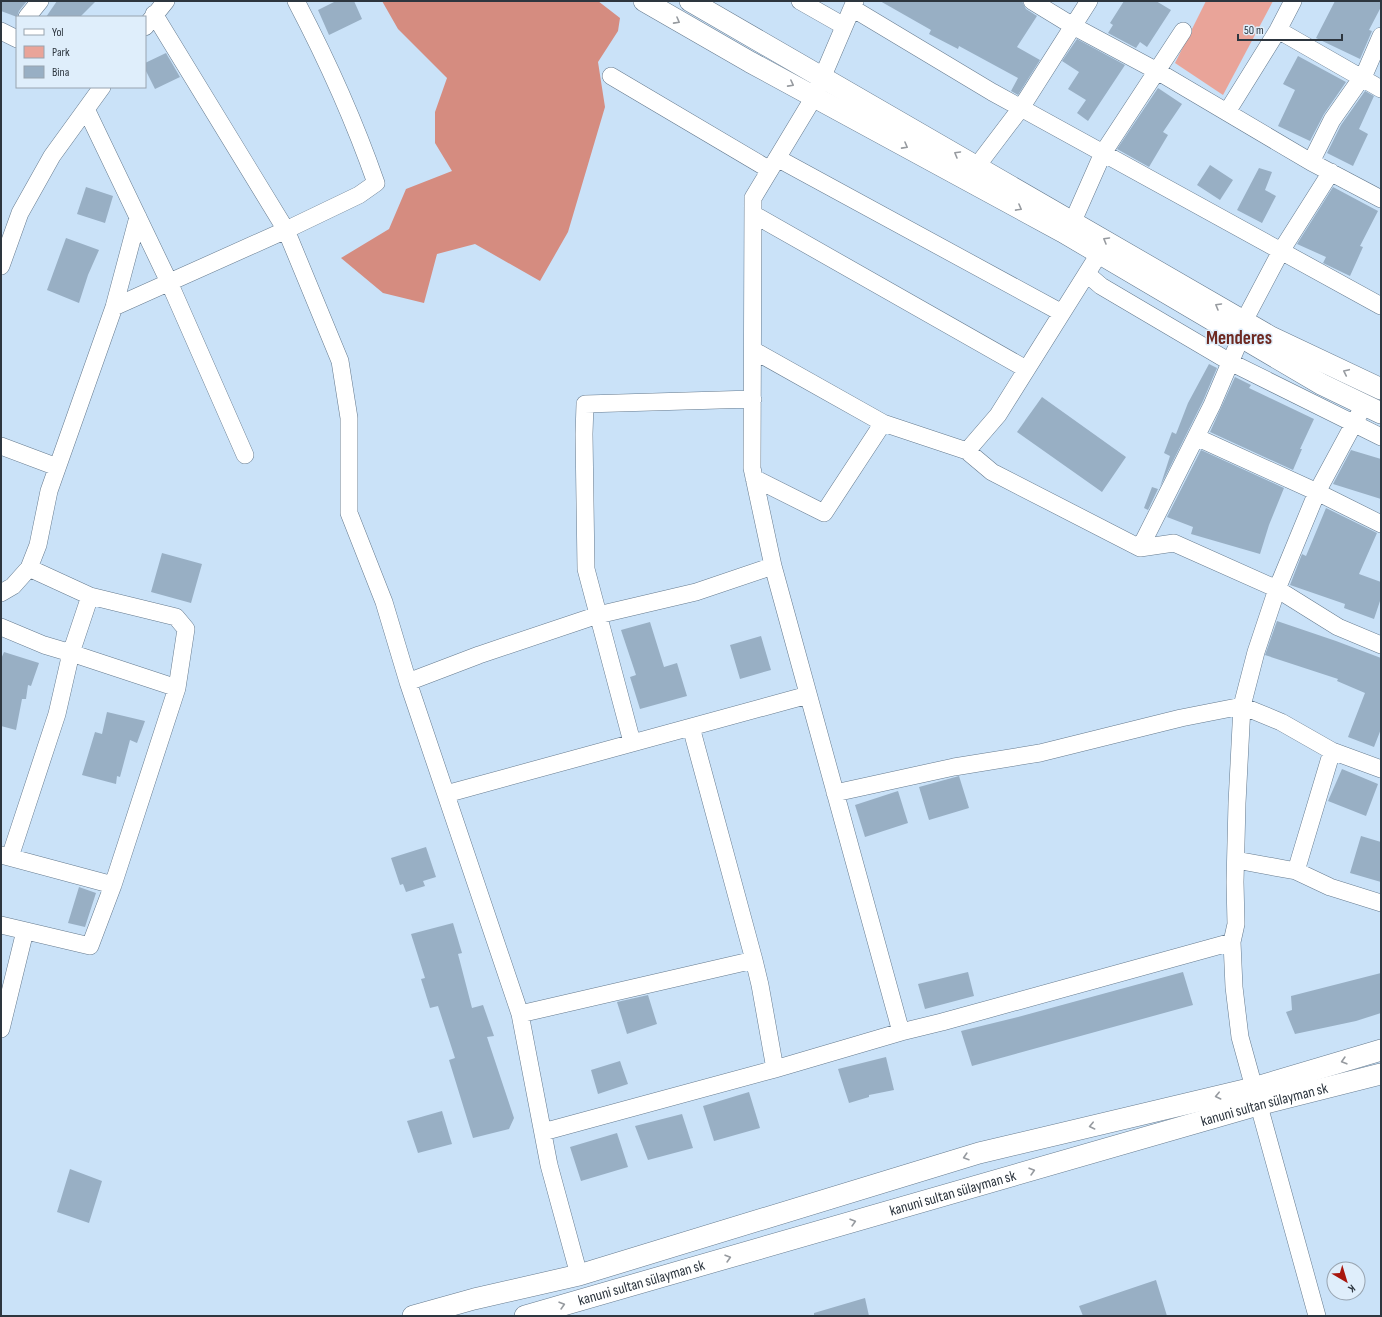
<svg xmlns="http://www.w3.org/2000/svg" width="1382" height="1317" font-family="'Sofia Sans Condensed',sans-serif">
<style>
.green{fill:#e9a499}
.forest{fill:#d58c80}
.building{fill:#98afc4}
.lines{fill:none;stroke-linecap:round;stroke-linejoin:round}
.minor-casing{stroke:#657a8e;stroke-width:18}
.major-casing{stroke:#657a8e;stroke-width:22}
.minor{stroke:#fff;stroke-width:17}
.major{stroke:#fff;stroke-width:21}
.oneway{stroke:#969a9f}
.labels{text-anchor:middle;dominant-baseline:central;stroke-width:3;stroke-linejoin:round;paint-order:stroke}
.street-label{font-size:15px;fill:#2d363f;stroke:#dfeefb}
.district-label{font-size:19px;font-weight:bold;fill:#6e2921;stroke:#dfeefb}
</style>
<rect width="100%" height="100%" fill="#cae2f8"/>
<!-- green -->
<path class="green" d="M1206,1H1273L1223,95L1175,63Z"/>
<!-- forest -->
<path class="forest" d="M382,1H598L620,18L618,31L598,62L605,107L568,232L540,281L475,244L437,254L424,303L383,293L341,258L389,229L406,189L452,171L435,143V112L447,78L398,29Z"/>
<!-- building -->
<path class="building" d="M1,1H27L19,11L17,17L1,11Z
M57,1H96L80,17H46Z
M336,1H354L362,19L329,35L318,10Z
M880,1H1022L1026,9L1037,16L1017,47L1040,60L1018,95L1011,91L1018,78L959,46L958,49L929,34L931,30Z
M1124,1H1156L1171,10L1147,47L1140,42L1136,48L1108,33L1113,25L1110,23Z
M1335,1H1381V7L1369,30L1372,31L1360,59L1316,38Z
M1077,39L1125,65L1088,121L1077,113L1086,100L1068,89L1079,72L1062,61Z
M166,53L180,77L155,89L145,69V63Z
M1298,56L1346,82L1324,114L1310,141L1278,126L1295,90L1283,84Z
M1158,88L1182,104L1163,132L1168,135L1149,167L1117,149Z
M1365,91L1374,96L1359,129L1368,134L1353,166L1327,153L1341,125Z
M1210,165L1233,180L1220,200L1197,185Z
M1259,168L1272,172L1265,190L1276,196L1262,223L1237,210Z
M86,187L113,196L105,223L77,214Z
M1333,187L1378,211L1360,246L1363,247L1350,276L1323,263L1326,257L1297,244Z
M66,238L99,250L88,275L79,303L47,290Z
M1209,364L1217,368L1203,401L1160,487L1170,456L1164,453L1172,432L1176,434L1188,403Z
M1235,377L1251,385L1249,388L1314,419L1300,449H1302L1293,470L1210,432Z
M1042,397L1126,457L1102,492L1017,432Z
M1201,450L1284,488L1269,525L1260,554L1191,534L1193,527L1167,517Z
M1351,450L1381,459V499L1333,484Z
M1152,487L1158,489L1148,510L1144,508Z
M1326,508L1377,533L1359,574L1381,582V598L1374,619L1344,608L1345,604L1290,585L1302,554L1306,556Z
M162,553L202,564L191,603L151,592Z
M1277,621L1336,641L1381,658V729L1374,747L1348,737L1365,693L1337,681L1338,679L1265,655Z
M650,622L664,667L677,663L687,696L640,709L630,677L636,675L621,630Z
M761,636L771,670L740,679L730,645Z
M4,652L39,663L31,686L28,685L26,699H22L16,730L1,726V659Z
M107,712L145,721L137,743L130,740L120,777L117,776L116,784L82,775L95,732L102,734Z
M1342,769L1378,784L1366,816L1328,801Z
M959,776L969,808L929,820L919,787Z
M898,791L908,823L865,837L855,805Z
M1361,836L1381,842V882L1350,873Z
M426,847L436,877L423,881L425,886L406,892L403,884L400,885L391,858Z
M79,887L96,893L85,927L68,923Z
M453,923L462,953L458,954L472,1008L483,1005L494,1036L487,1037L514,1118L509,1129L473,1138L449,1060L455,1058L438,1006L430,1008L421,979L425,978L411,934Z
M968,972L974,996L925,1009L918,984Z
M1183,972L1193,1005L972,1066L961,1031L1018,1017Z
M1381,973V1013L1356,1021L1295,1034L1286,1012L1292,1010L1291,996Z
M648,995L657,1024L627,1034L617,1002Z
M886,1057L894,1090L869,1095V1097L849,1103L838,1069Z
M620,1061L628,1084L598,1094L591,1070Z
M749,1092L760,1128L714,1141L703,1106Z
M442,1111L452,1144L418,1153L407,1121Z
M682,1114L693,1148L648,1160L635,1126Z
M617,1133L628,1167L581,1181L570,1147Z
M70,1169L102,1181L89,1223L57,1212Z
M1156,1280L1167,1316H1083L1079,1306Z
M865,1298L869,1316H814V1313Z"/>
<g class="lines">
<defs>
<path id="minor" d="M800,1L844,26
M855,1L814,97L753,198L752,468L773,566L901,1032
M1032,1L1073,26L1157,71L1311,162L1381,199
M852,8L992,92L1381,306
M154,14L286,230L340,361L349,418V513L384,602L408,682L520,1014L549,1165L579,1275
M27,17L40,1
M145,27L166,1
M1278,30L1381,89
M1,31L17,39
M611,76L770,170
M86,109L169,282L245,455
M1227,112L1278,30L1293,1
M777,158L1062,313
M1311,162L1332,120L1365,73L1381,36
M977,166L1021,108L1089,1
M753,214L1026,369
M1073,221L1103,153L1183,31
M1,266L20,213L52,156L102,87
M1087,274L1101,286L1230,362L1381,437
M114,307L286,230L359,195L376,183C354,120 327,60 296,1
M1244,321L1281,251L1331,172
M753,350L883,423L967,451L992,472L1140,548L1174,543L1277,589L1338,627L1381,645
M1196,437L1317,492L1381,524
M1,446L57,467
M967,451L998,415L1099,254
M754,478L824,513L883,423
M1140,548L1212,405L1241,337
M1,593L13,586L29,568
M90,596L176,617L186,629L177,688
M1,627L44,645L71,653L57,714L10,857
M408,682L479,655L598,615L696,592L773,566
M691,727L754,960
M632,742L586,569L584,434L585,404L753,399
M1332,751L1296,871L1330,887L1381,903
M835,793L954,767L1040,753L1181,718L1242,706L1281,722L1332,751L1381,769
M446,794L808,695
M1,855L113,885
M1236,860L1296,871
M1,925L90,946L113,885L177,688L71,653L90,596L29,568L38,545L49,491L114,307L138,217
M520,1014L754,960L760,985L775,1069
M1,1029L25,931
M543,1132L775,1069L901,1032L942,1022L1232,942
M1317,1316L1240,1037L1234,987L1232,942L1236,924L1235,882L1237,803L1242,706L1256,652L1277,589L1317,492L1364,405"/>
<g id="major">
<path d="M644,1L750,62L1063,232L1321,384L1381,413"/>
<path d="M690,1L1271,337L1381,389"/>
<path d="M413,1316L474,1299L579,1275L979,1153L1253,1088L1381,1050"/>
<path id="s1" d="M525,1316L1258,1105L1381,1074"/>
</g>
</defs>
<!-- minor casing -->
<use href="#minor" class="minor-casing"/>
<!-- major casing -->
<use href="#major" class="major-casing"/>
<!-- minor -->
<use href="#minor" class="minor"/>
<!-- major -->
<use href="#major" class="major"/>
</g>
<!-- one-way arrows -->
<defs><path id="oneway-chevron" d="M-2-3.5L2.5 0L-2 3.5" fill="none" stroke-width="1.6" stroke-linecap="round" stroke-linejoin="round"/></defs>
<g class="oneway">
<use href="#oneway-chevron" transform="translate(677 21) rotate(29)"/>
<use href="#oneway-chevron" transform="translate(791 84) rotate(28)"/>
<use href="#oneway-chevron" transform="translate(905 146) rotate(29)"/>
<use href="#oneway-chevron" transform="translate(957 154) rotate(-150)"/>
<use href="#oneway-chevron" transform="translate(1019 208) rotate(29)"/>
<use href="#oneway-chevron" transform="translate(1106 240) rotate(-150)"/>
<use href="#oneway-chevron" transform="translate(1218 306) rotate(-150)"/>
<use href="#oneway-chevron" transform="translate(1346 372) rotate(-155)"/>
<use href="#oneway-chevron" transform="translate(1344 1061) rotate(164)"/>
<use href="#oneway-chevron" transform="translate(1218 1096) rotate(167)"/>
<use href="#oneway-chevron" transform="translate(1092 1126) rotate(167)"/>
<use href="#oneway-chevron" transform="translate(966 1157) rotate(163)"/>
<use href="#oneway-chevron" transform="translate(1032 1171) rotate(-16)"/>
<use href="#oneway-chevron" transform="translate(853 1222) rotate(-16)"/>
<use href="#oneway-chevron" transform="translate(728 1258) rotate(-16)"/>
<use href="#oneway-chevron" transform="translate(562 1305) rotate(-16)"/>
</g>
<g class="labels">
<!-- street labels -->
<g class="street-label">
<text stroke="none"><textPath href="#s1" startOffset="769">kanuni sultan sülayman sk</textPath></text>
<text stroke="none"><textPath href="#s1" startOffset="445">kanuni sultan sülayman sk</textPath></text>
<text stroke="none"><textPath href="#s1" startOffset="121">kanuni sultan sülayman sk</textPath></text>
</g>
<!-- district labels -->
<g class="district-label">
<text x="1239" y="338">Menderes</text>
</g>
</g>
<!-- border -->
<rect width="1382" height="1317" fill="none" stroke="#2d363f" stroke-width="4"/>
<!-- legend -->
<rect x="16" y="16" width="130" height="72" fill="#dfeefb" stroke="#98a4b0"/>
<rect x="24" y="29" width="20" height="6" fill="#ffffff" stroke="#98a4b0"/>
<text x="52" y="36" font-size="12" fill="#2d363f">Yol</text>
<rect x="24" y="46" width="20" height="12" fill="#e9a499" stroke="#98a4b0"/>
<text x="52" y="56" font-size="12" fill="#2d363f">Park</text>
<rect x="24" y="66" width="20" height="12" fill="#98afc4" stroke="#98a4b0"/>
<text x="52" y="76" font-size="12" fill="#2d363f">Bina</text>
<!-- north arrow -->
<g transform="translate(1346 1281) rotate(142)"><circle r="19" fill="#dfeefb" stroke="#98a4b0"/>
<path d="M0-3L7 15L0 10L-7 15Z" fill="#a8160d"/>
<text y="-6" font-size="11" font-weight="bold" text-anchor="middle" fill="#2d363f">K</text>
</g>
<!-- scale -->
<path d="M1238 34v6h104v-6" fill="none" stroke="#2d363f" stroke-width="2"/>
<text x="1244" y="34" font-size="12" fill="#2d363f" stroke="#dfeefb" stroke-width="3" paint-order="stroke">50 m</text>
</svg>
